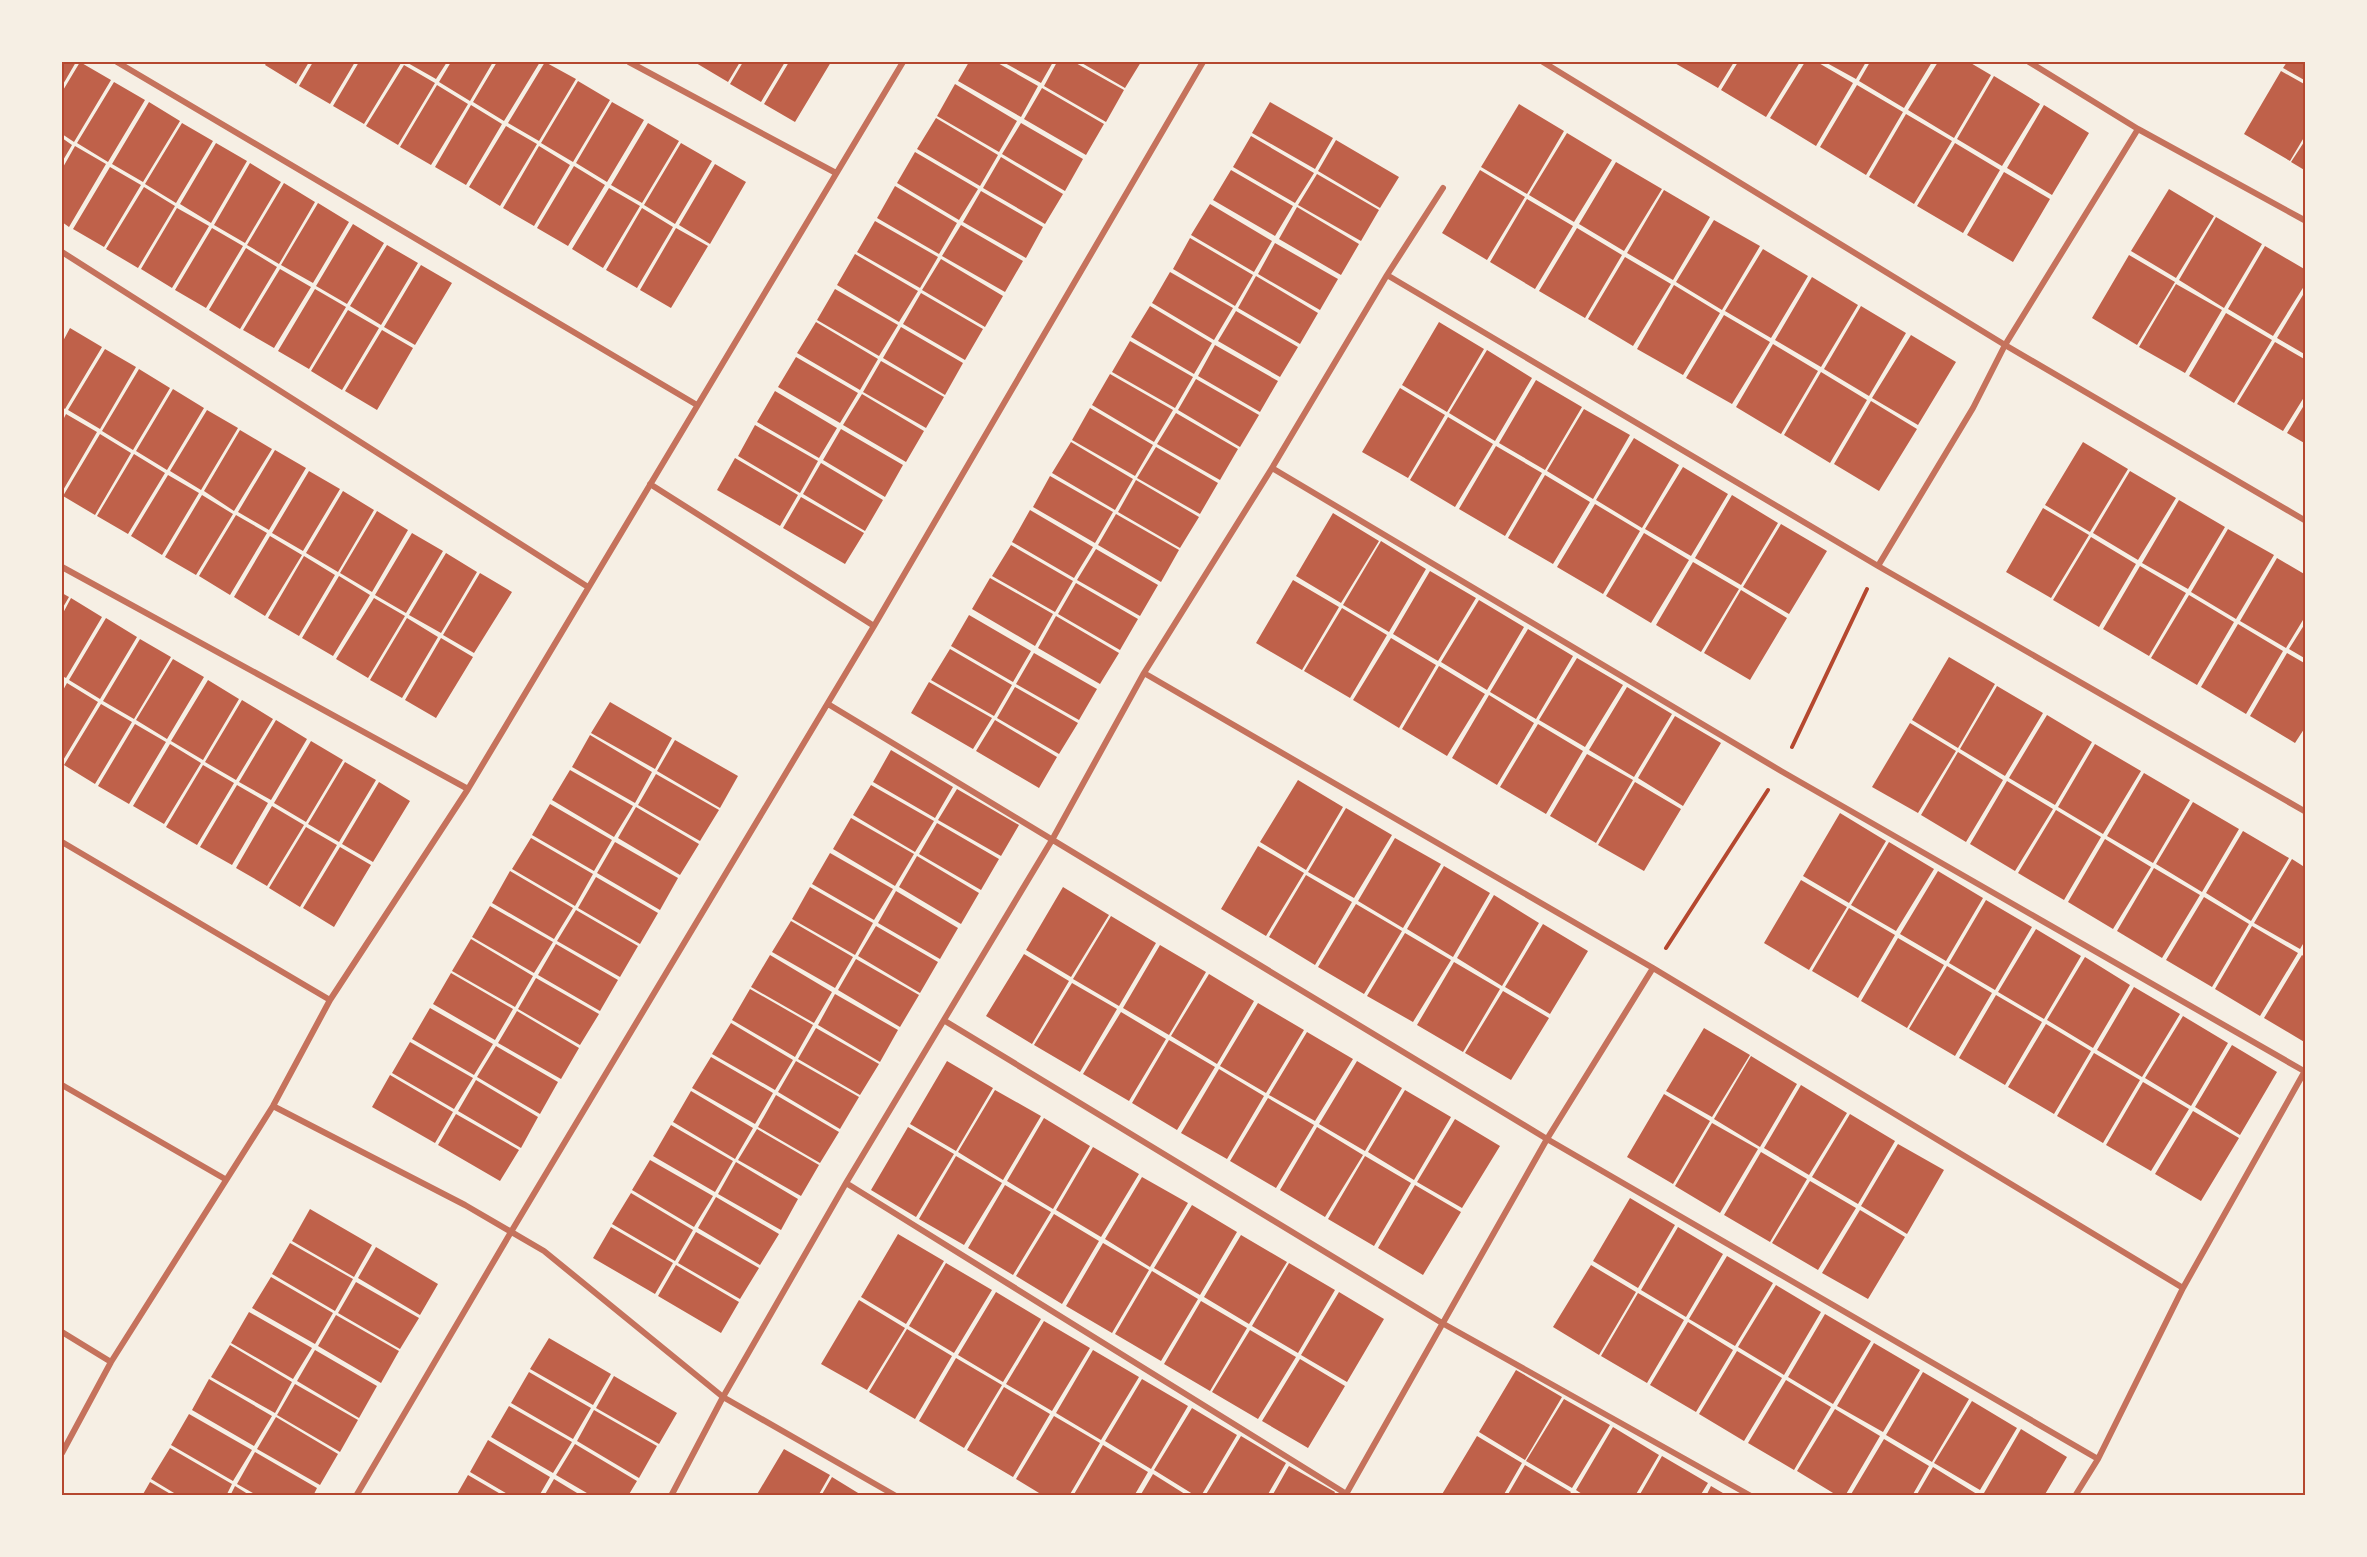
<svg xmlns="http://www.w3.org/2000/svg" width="2367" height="1557" font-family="'Alegreya Sans',sans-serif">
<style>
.building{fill:#bf614a}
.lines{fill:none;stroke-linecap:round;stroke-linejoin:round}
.path{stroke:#b5482f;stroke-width:4}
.minor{stroke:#c5725c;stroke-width:6}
.neatline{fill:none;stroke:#b5482f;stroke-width:2}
</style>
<rect width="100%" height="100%" fill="#f6efe4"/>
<!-- building -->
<path class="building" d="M62,62H76L62,86Z
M80,62L111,80L74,142L62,134V92Z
M267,62H309L296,84L265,65Z
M313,62H355L330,104L299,86Z
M359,62L401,63L364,124L333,106Z
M406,62H447L436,79Z
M451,62H493L470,101L439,82Z
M497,62H540L504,121L473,102Z
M545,62L576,79L539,141L508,123Z
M698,62H740L728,82L696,63Z
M743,62H785L761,102L730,84Z
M789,62H831L795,122L764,104Z
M969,62H996L1038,86L1021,117L958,81Z
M1003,62H1053L1041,83Z
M1057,62H1074L1124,90L1106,122L1044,86Z
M1080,62H1141L1125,88Z
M1673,62H1734L1718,88Z
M1738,62H1800L1766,117L1721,90Z
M1805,62H1817L1853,83L1816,146L1770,118Z
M1825,62H1866L1856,79Z
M1870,62H1932L1904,108L1859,81Z
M1938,62H1969L1991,75L1954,138L1908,110Z
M2287,62H2306V81L2283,68Z
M404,65L435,83L398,145L366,126Z
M2281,71L2306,85V134L2290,161L2244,134Z
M1994,76L2040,104L2002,166L1957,139Z
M578,81L610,100L573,162L541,143Z
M114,82L145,100L108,162L77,143Z
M955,84L1017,121L999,152L937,116Z
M437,85L468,104L431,165L400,147Z
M1857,85L1903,112L1866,175L1820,147Z
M1042,88L1104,124L1086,155L1024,119Z
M149,102L180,121L143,182L112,164Z
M612,102L644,120L607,182L576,163Z
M1270,102L1333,138L1315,169L1252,133Z
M1519,104L1564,131L1527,194L1481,167Z
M471,105L502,124L466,185L435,167Z
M2044,105L2089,133L2052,195L2007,168Z
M1906,114L1952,141L1914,204L1869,177Z
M936,118L998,155L980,186L917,149Z
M182,123L213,141L176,203L145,184Z
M648,123L679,141L642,203L611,185Z
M1021,123L1083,159L1065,191L1002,154Z
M506,126L537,144L500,206L469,187Z
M1567,133L1612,160L1574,222L1529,195Z
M1251,136L1314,173L1295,203L1233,167Z
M62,138L72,145L62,162Z
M2306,139V171L2291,162Z
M1336,140L1399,177L1380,208L1318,171Z
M216,143L247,161L211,223L180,204Z
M681,143L712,161L675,224L644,205Z
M1955,143L2000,170L1963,233L1917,206Z
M75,146L106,164L69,227L62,222V169Z
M539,146L570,165L534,226L503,208Z
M915,152L978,189L959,220L897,183Z
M1001,157L1063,194L1045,224L983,188Z
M1616,162L1662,189L1624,251L1579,224Z
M250,163L281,182L245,243L214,225Z
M715,164L746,182L710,244L679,225Z
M574,166L605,185L568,246L537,228Z
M110,167L141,185L104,247L73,229Z
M1231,170L1293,206L1275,236L1213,200Z
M1480,170L1525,197L1487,260L1442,233Z
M2004,172L2050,199L2013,262L1967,235Z
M1317,174L1379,210L1361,241L1298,205Z
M284,183L315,202L279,264L247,245Z
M895,186L957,223L939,254L877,218Z
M144,187L175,206L138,268L106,249Z
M609,188L640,206L603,268L572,249Z
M2169,189L2214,216L2176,278L2131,251Z
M1664,190L1710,217L1673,280L1627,253Z
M981,191L1043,227L1026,258L963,222Z
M1527,199L1573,226L1535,289L1490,262Z
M318,203L349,222L313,283L281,265Z
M1210,204L1272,241L1254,272L1191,235Z
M1297,207L1359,244L1341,275L1279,239Z
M177,208L209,226L172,288L141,269Z
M642,208L673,227L637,288L606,270Z
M2216,217L2262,244L2224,308L2179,280Z
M1714,220L1760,246L1722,310L1676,282Z
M875,221L938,257L920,288L857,252Z
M353,224L384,243L347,304L316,286Z
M961,225L1023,261L1005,292L942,256Z
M212,228L243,246L206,308L175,290Z
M676,228L708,246L671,308L640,290Z
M1577,228L1622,255L1585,318L1539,291Z
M1190,238L1253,275L1235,306L1173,269Z
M1275,243L1338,279L1320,310L1258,274Z
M387,245L418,263L381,325L350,306Z
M2265,246L2306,270V283L2273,336L2228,309Z
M246,248L277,267L240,329L209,310Z
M1763,249L1808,276L1771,338L1725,311Z
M855,254L918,291L899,322L837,285Z
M2129,255L2175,282L2137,345L2092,318Z
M1625,257L1671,284L1633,346L1588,319Z
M941,259L1003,296L985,327L922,290Z
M421,265L452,283L415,345L384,327Z
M280,269L311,287L274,348L243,330Z
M1170,272L1233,308L1214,340L1152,303Z
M1256,276L1318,313L1300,344L1238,308Z
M1812,277L1858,305L1821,367L1775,340Z
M2176,284L2222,310L2185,373L2139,347Z
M1674,285L1720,313L1683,375L1637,349Z
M315,289L346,307L309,369L278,351Z
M835,289L898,325L879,356L817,320Z
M2306,290V355L2277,338Z
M921,293L983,329L965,360L903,324Z
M1150,306L1212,343L1194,374L1131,337Z
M1861,306L1906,333L1869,396L1824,369Z
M348,310L379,328L342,390L311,371Z
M1236,311L1298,347L1280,377L1218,341Z
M2226,313L2272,340L2234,403L2189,376Z
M1724,315L1770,342L1732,404L1686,378Z
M816,322L878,359L860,390L797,353Z
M1439,322L1484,349L1447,412L1402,385Z
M901,327L963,363L945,395L883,358Z
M70,328L102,347L65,409L62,407V343Z
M382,330L413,348L377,410L345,391Z
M1911,335L1956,362L1918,425L1872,398Z
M1130,341L1193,377L1175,408L1112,372Z
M2275,342L2306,360V394L2283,431L2237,404Z
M1773,344L1818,371L1781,434L1736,407Z
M1215,345L1278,381L1260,412L1198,376Z
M105,349L136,367L100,429L68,410Z
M1487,350L1532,378L1495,441L1449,413Z
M796,357L858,393L840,423L778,387Z
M881,361L944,397L926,428L863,392Z
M139,369L170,388L133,450L102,431Z
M1821,372L1867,400L1830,463L1784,435Z
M1110,374L1173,410L1154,442L1092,405Z
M1196,379L1259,415L1240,447L1178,410Z
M1536,380L1582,407L1545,470L1499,443Z
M1400,388L1445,415L1408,478L1362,452Z
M173,389L204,408L167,470L136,451Z
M775,391L837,428L819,458L757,422Z
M862,394L924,431L906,462L843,425Z
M1871,401L1917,429L1879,491L1834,464Z
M2306,402V444L2287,433Z
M1090,408L1153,445L1135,476L1072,440Z
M1584,409L1630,435L1593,499L1547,471Z
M207,410L238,428L201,490L170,471Z
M1176,413L1238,449L1220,480L1157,444Z
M66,414L97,432L62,492V422Z
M1448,417L1493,444L1455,507L1410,480Z
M755,425L818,461L800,493L738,456Z
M841,429L903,465L885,497L823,460Z
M240,430L272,449L234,511L204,491Z
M100,434L131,453L95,515L63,496Z
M1634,438L1679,465L1642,528L1596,500Z
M1071,442L1133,479L1115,510L1052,473Z
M2083,442L2128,469L2090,532L2045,505Z
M1496,446L1542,473L1505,536L1459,509Z
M1156,447L1218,483L1200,514L1137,478Z
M275,450L306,468L269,530L238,512Z
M134,454L165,473L128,534L97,516Z
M735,458L798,495L780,526L717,490Z
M821,463L883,500L865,531L803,494Z
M1683,467L1728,494L1691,556L1645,529Z
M309,471L340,489L303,551L272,533Z
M2130,471L2176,498L2138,560L2093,533Z
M168,475L199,493L162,555L131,536Z
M1545,475L1590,502L1553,564L1508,538Z
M1050,476L1113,512L1095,543L1033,507Z
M1136,480L1199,517L1180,548L1118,512Z
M343,491L374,510L338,572L306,553Z
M202,495L233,514L196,575L165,557Z
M1732,495L1778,523L1741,585L1695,558Z
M801,497L864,533L845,564L783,528Z
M2179,500L2225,527L2188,589L2142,563Z
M1595,504L1640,531L1603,594L1557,567Z
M2043,508L2089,535L2051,598L2006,572Z
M1030,510L1093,547L1074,578L1012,542Z
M377,511L408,530L372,592L340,573Z
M1333,513L1379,541L1341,603L1296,576Z
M1116,514L1179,550L1161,582L1098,545Z
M236,515L267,533L230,595L199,576Z
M1781,524L1827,551L1789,614L1743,587Z
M2228,529L2274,555L2236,619L2191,592Z
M412,533L443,551L406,613L375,595Z
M1644,533L1689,560L1651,623L1606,596Z
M270,536L302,555L265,616L234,597Z
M2091,537L2136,564L2099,627L2053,600Z
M1381,541L1426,569L1389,632L1343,605Z
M1011,545L1073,581L1055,612L992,576Z
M1096,549L1158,585L1140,616L1077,580Z
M446,553L477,572L441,633L409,615Z
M304,556L335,575L299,636L268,618Z
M2277,558L2306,575V615L2286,648L2240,621Z
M1693,562L1739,589L1701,652L1656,625Z
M2140,566L2186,593L2149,656L2103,629Z
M1430,571L1476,598L1438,661L1393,634Z
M480,573L512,592L474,653L443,635Z
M339,576L370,595L333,656L302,638Z
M990,578L1053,614L1035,646L972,609Z
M1293,580L1339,607L1302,670L1256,643Z
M1076,583L1138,619L1120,650L1058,614Z
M1741,590L1787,618L1750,680L1704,653Z
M62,593L69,597L62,609Z
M2189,595L2234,622L2197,685L2151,658Z
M71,598L102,617L66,678L62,676V615Z
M374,598L405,616L368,678L336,659Z
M1479,600L1524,627L1487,690L1441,662Z
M1342,608L1387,635L1350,698L1304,671Z
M969,615L1031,651L1013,682L951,646Z
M1056,616L1119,653L1100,684L1038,648Z
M106,618L137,637L100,699L69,680Z
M407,618L438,637L402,698L370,680Z
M2306,622V659L2289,649Z
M2238,624L2283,651L2246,714L2201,687Z
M1528,629L1573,656L1536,719L1490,692Z
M441,638L473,657L436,718L405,700Z
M1391,638L1436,665L1399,728L1353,700Z
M140,639L171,657L134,719L103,701Z
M950,649L1012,685L994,716L931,680Z
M1034,653L1097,689L1079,720L1016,684Z
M2287,653L2306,664V726L2295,743L2250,716Z
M1949,657L1995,684L1958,748L1912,720Z
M1577,658L1623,685L1585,747L1539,720Z
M173,659L204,677L167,739L136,720Z
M1439,666L1485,694L1447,756L1402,729Z
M208,680L239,699L203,760L171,741Z
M929,682L992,718L973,749L911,713Z
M67,683L98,702L62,762V692Z
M1997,686L2043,713L2005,776L1960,749Z
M1015,687L1078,723L1059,754L997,718Z
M1627,687L1672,714L1634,777L1589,750Z
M1489,695L1534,723L1497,785L1452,758Z
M242,700L273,719L236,780L205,762Z
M610,702L672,738L655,769L591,733Z
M101,704L132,722L95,784L64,765Z
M2047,715L2092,742L2055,805L2009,778Z
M1675,716L1721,743L1683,806L1638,778Z
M276,720L307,739L271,800L239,782Z
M995,720L1057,757L1039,788L976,751Z
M1910,723L1956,751L1918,813L1872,787Z
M135,724L166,742L129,804L98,786Z
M1538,724L1583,751L1546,814L1500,787Z
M590,735L652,772L635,803L572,767Z
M675,740L738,776L720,808L657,771Z
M311,741L343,760L306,822L274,803Z
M170,744L201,763L164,824L133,806Z
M2095,744L2141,771L2103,834L2058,807Z
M891,750L953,787L935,818L873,782Z
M1958,752L2003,780L1966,842L1921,815Z
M1587,754L1633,780L1596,843L1550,816Z
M345,762L376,780L339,842L308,824Z
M203,765L234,783L197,845L166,827Z
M570,770L633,806L614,837L552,800Z
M2144,773L2190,800L2153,863L2107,836Z
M656,774L719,810L700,841L638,805Z
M1298,780L1343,807L1306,870L1260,842Z
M2007,781L2053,809L2015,871L1970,844Z
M379,782L410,801L373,862L342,844Z
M1635,782L1681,809L1644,871L1598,845Z
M237,785L268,803L232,865L200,847Z
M871,785L934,821L915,852L853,815Z
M957,789L1019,825L1001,856L938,820Z
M2193,802L2239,829L2202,892L2156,864Z
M550,804L612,840L594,871L532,835Z
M272,806L304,825L267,886L236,868Z
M636,807L699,844L680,875L618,838Z
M1346,808L1392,835L1354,898L1308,872Z
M2056,810L2101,837L2064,900L2018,873Z
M1840,813L1886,841L1849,903L1803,876Z
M851,818L914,854L895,886L833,849Z
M937,823L999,859L981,890L919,854Z
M306,827L337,845L300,907L269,888Z
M2243,831L2289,858L2251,921L2206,893Z
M531,838L593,874L575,906L512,869Z
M1395,838L1441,864L1403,928L1358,901Z
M2105,839L2151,867L2113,929L2068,902Z
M615,842L678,878L660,910L597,873Z
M1889,842L1934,869L1896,931L1851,905Z
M1258,846L1304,873L1266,936L1221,909Z
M340,847L371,865L334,927L303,908Z
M830,853L893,889L874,920L812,884Z
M917,856L979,893L961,924L899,887Z
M2292,859L2306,868V939L2300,949L2254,923Z
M1444,866L1490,893L1453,957L1407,929Z
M2154,868L2200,895L2162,958L2117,931Z
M510,871L573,908L554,939L492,903Z
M1938,871L1983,898L1946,961L1900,934Z
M1306,875L1352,902L1315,965L1269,937Z
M596,877L658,913L640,944L578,908Z
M1801,880L1847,907L1809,970L1764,943Z
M810,887L873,923L855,955L792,919Z
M1063,887L1109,915L1071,977L1026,950Z
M896,891L958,928L940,959L878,923Z
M1494,895L1539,923L1502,986L1457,958Z
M2204,897L2249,924L2212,987L2166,960Z
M1986,900L2032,927L1995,990L1949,963Z
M1356,904L1402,931L1364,994L1318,967Z
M490,906L553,942L534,973L472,937Z
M1849,908L1895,935L1858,998L1812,971Z
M576,910L638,946L620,977L557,941Z
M1111,916L1156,943L1119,1006L1073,979Z
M791,921L853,957L835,988L772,952Z
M1543,924L1588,951L1550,1014L1505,987Z
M876,926L938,962L920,993L858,956Z
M2252,926L2298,953L2260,1016L2215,989Z
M2036,929L2081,956L2044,1019L1998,992Z
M1405,933L1451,960L1413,1022L1367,996Z
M1898,938L1944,965L1907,1028L1861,1001Z
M471,939L533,976L515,1007L452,971Z
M556,944L618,980L600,1011L538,975Z
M1160,945L1206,972L1169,1035L1123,1008Z
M1024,954L1069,981L1032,1044L986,1016Z
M770,955L832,992L814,1023L751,987Z
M2302,955L2306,958V1043L2264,1018Z
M2085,957L2130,985L2093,1048L2047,1020Z
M856,959L919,995L900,1027L838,990Z
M1454,962L1500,989L1463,1052L1417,1025Z
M1947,966L1992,993L1955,1056L1909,1029Z
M451,973L513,1009L495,1040L433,1004Z
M1209,974L1254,1001L1217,1064L1171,1036Z
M536,978L599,1014L580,1045L518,1009Z
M1072,983L1117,1009L1080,1072L1034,1045Z
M2134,987L2180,1014L2142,1077L2097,1050Z
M750,989L813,1025L795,1057L732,1020Z
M1503,991L1549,1018L1511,1080L1465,1053Z
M835,994L898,1030L880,1062L818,1025Z
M1996,995L2042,1022L2005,1085L1959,1058Z
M1258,1003L1304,1030L1266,1093L1220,1066Z
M430,1008L493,1044L474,1075L412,1039Z
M517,1011L579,1048L561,1079L498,1043Z
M1121,1012L1166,1039L1129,1101L1083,1074Z
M2183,1016L2228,1043L2191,1106L2145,1078Z
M731,1023L793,1060L775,1090L712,1054Z
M2046,1024L2091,1051L2054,1114L2008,1087Z
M816,1028L879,1064L860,1095L798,1059Z
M1704,1028L1750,1055L1712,1117L1666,1091Z
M1307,1032L1353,1059L1315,1121L1269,1095Z
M1169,1040L1215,1067L1177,1130L1132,1103Z
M410,1042L473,1078L454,1109L392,1073Z
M2232,1045L2277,1072L2240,1135L2195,1107Z
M496,1046L558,1082L540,1114L477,1077Z
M2094,1053L2140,1080L2103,1143L2057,1116Z
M1751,1056L1797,1084L1760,1147L1714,1119Z
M711,1057L773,1093L755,1124L692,1088Z
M796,1061L859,1097L840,1129L778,1092Z
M947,1061L993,1088L956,1151L910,1124Z
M1357,1061L1402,1088L1365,1151L1319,1124Z
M1219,1069L1264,1096L1227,1159L1181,1133Z
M390,1075L453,1112L435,1143L372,1107Z
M476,1080L538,1117L521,1148L458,1111Z
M2143,1082L2189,1109L2151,1171L2106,1145Z
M1801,1085L1847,1113L1809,1175L1764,1148Z
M995,1090L1041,1116L1003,1180L958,1152Z
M1405,1090L1451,1117L1414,1180L1368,1152Z
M691,1091L753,1128L735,1159L673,1122Z
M1664,1094L1710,1121L1673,1184L1627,1157Z
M776,1095L839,1132L820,1163L758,1127Z
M1268,1098L1314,1125L1276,1188L1230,1161Z
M2193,1111L2239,1138L2201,1201L2155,1174Z
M456,1114L519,1150L500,1181L438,1145Z
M1850,1114L1895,1141L1858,1204L1812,1177Z
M1044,1118L1090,1146L1053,1209L1007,1181Z
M1455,1119L1500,1146L1462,1208L1417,1182Z
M1712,1123L1758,1149L1720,1213L1675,1186Z
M671,1125L733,1161L715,1192L653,1156Z
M908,1127L954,1154L916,1217L871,1190Z
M1317,1127L1363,1155L1325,1217L1280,1190Z
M757,1129L819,1165L801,1196L738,1160Z
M1898,1144L1944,1170L1907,1234L1861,1206Z
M1093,1147L1139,1174L1101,1237L1056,1210Z
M1761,1152L1807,1179L1770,1242L1724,1215Z
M956,1156L1002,1183L964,1245L919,1219Z
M1365,1156L1411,1183L1374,1246L1328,1219Z
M650,1160L713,1196L694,1227L632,1190Z
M736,1162L798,1199L781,1230L718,1194Z
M1142,1177L1188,1203L1150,1267L1105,1239Z
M1810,1181L1856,1208L1818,1270L1772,1243Z
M1005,1185L1051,1212L1013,1275L968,1248Z
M1415,1185L1461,1212L1423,1275L1378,1248Z
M631,1193L693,1230L675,1261L612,1224Z
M716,1197L779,1234L760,1265L698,1228Z
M1630,1198L1675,1225L1638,1288L1593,1261Z
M1192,1205L1237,1232L1200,1295L1154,1268Z
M310,1209L372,1245L354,1277L292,1241Z
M1860,1210L1905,1237L1868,1299L1822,1273Z
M1054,1214L1099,1241L1062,1304L1016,1276Z
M611,1227L673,1263L655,1294L593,1258Z
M1678,1227L1723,1254L1686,1317L1641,1290Z
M696,1232L759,1268L740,1299L678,1263Z
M898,1234L944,1261L906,1324L861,1297Z
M1241,1235L1287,1262L1249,1324L1204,1297Z
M290,1243L353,1279L335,1311L272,1274Z
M1103,1243L1149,1270L1112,1333L1066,1306Z
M376,1247L438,1284L420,1315L358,1278Z
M1727,1256L1773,1283L1735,1346L1689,1319Z
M946,1263L992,1290L954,1353L909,1326Z
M1289,1263L1335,1290L1298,1353L1252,1326Z
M676,1265L739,1302L721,1333L658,1296Z
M1591,1265L1636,1292L1599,1355L1553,1327Z
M1152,1271L1198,1299L1161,1361L1115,1334Z
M271,1277L333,1313L315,1344L252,1308Z
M356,1282L419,1318L400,1349L338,1313Z
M1776,1285L1821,1312L1784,1375L1738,1347Z
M996,1292L1041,1319L1003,1382L958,1355Z
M1339,1292L1384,1319L1347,1382L1301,1355Z
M1638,1293L1684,1320L1647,1383L1601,1356Z
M859,1300L905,1328L867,1390L821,1364Z
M1201,1301L1247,1328L1210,1391L1164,1364Z
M249,1312L312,1348L293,1379L231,1343Z
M1825,1314L1871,1341L1833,1404L1788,1377Z
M336,1315L399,1351L381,1383L318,1346Z
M1044,1321L1090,1348L1052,1411L1006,1384Z
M1688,1322L1733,1350L1696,1412L1650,1385Z
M907,1329L952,1356L915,1419L869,1392Z
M1250,1330L1296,1357L1258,1419L1212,1392Z
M549,1338L611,1374L593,1405L530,1369Z
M1874,1343L1920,1370L1883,1432L1837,1406Z
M230,1345L292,1382L275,1413L211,1377Z
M315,1350L377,1386L359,1418L297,1381Z
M1093,1350L1139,1377L1101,1440L1056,1413Z
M1737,1351L1782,1378L1744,1441L1699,1414Z
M956,1358L1002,1385L964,1448L919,1421Z
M1300,1359L1345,1386L1308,1448L1262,1421Z
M1516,1370L1562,1397L1525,1460L1479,1432Z
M529,1372L591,1408L573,1439L511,1403Z
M1923,1372L1969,1399L1932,1462L1886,1435Z
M614,1376L677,1413L659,1444L596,1408Z
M209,1379L272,1416L254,1446L192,1410Z
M1142,1379L1188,1406L1151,1469L1105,1441Z
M1786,1380L1831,1407L1794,1470L1748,1443Z
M295,1384L358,1420L340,1452L277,1415Z
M1004,1387L1050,1414L1013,1477L967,1450Z
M1564,1399L1610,1425L1572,1488L1526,1461Z
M1972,1401L2017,1428L1980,1490L1934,1463Z
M509,1406L572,1442L553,1473L491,1437Z
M1192,1408L1237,1435L1201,1496H1196L1154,1470Z
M1835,1409L1880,1436L1845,1496H1838L1797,1471Z
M594,1410L657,1446L639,1478L577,1441Z
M189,1414L252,1450L233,1481L171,1445Z
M1054,1416L1100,1443L1069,1496H1044L1016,1479Z
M276,1417L338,1454L320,1485L257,1449Z
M1613,1427L1659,1455L1635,1496H1585L1576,1490Z
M2021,1429L2067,1457L2044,1496H1988L1984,1493Z
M1241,1436L1286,1463L1267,1496H1205Z
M1477,1436L1522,1463L1503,1496H1441Z
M1884,1439L1929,1466L1912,1496H1850Z
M488,1440L550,1477L539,1496H511L470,1472Z
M575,1444L637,1481L628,1496H592L556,1475Z
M1103,1445L1148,1472L1134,1496H1073Z
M170,1448L232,1484L226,1496H179L151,1479Z
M784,1449L830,1475L818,1496H756Z
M255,1452L317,1488L313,1496H258L237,1484Z
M1662,1456L1708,1483L1700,1496H1639Z
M1525,1465L1571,1492L1568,1496H1507Z
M1289,1466L1335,1492L1333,1496H1272Z
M1933,1467L1980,1496H1916Z
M1153,1474L1188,1496H1140Z
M468,1475L504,1496H456Z
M832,1477L863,1496H821Z
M554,1479L582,1496H544Z
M150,1482L174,1496H142Z
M235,1486L251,1496H230Z
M1711,1486L1728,1496H1706Z"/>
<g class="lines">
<!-- path -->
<path class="path" d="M1792,747L1867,589
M1666,948L1768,790"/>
<!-- minor -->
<path class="minor" d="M117,62L697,405
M629,62L836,173
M1543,62L2005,345L2306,521
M2029,62L2138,129L2306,221
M62,252L588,587
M1387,275L1878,566L2306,812
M1272,468L1781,771L2304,1071
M650,484L874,626
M1878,566L1973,408L2005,345L2138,129
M62,567L468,789
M1144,673L1653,968L2183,1288
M828,704L1547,1139L2098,1459
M62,842L330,1000
M945,1021L1442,1323L1751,1496
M62,1085L225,1179
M273,1106L465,1205L544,1251L723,1397L896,1496
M846,1183L1348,1495
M62,1332L111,1362
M62,1453L111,1362L273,1106L330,1000L468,789L903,62
M356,1496L511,1232L874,626L1203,62
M671,1496L723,1397L846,1183L1052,840L1144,673L1272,468L1387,275L1443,188
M1345,1496L1547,1139L1653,968
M2075,1496L2098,1459L2183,1288L2306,1069"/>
</g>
<!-- border -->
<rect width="2367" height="1557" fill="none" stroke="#f6efe4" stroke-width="126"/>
<rect x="63" y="63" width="2241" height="1431" class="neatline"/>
</svg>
